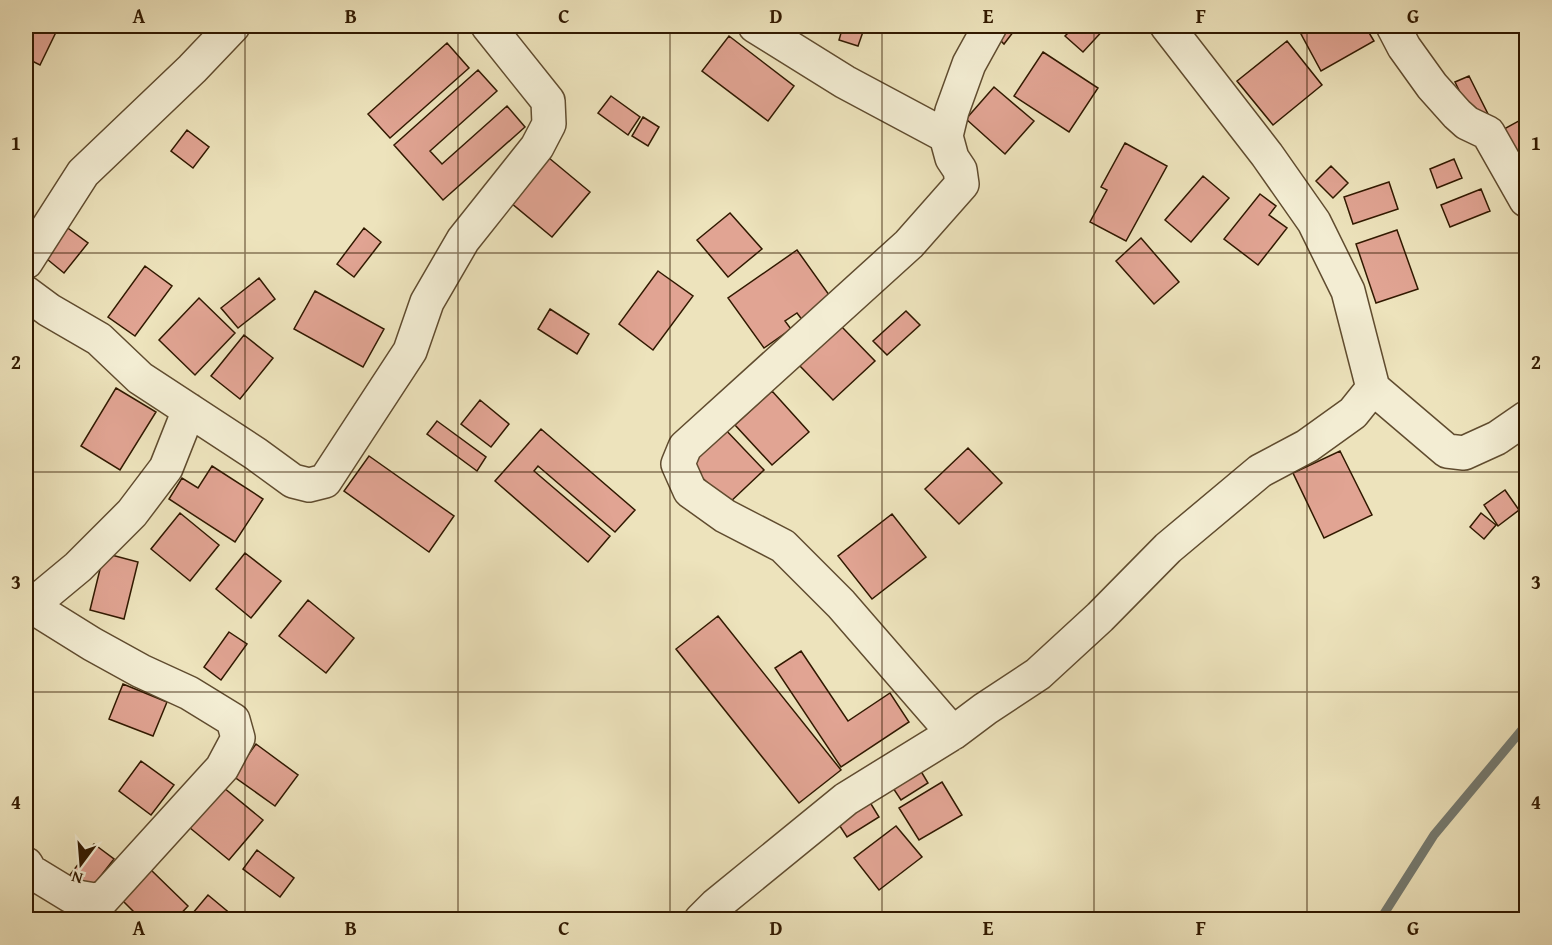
<svg xmlns="http://www.w3.org/2000/svg" width="1552" height="945" font-family="'Gentium Book Plus',serif">
<style>
.lines{fill:none;stroke-linecap:round;stroke-linejoin:round}
.stream{stroke:#747a71;stroke-width:9}
.building{fill:#e1a493;stroke:#311900;stroke-width:1.5}
.minor-casing{stroke:#604c2f;stroke-width:36}
.minor{stroke:#f3edd3;stroke-width:33}
.grid{fill:none;stroke:#311900;stroke-width:1.5;stroke-opacity:0.55}
.neatline{fill:none;stroke:#311900;stroke-width:2}
.grid-label{font-size:20px;text-anchor:middle;font-weight:bold;fill:#311900}
</style>
<rect width="100%" height="100%" fill="#ede3bc"/>
<filter id="stains"><feTurbulence type="fractalNoise" baseFrequency=".00333" numOctaves="4"/><feColorMatrix values="0 0 0 0 .2 0 0 0 0 .09 0 0 0 0 .02 0 0 0 .5 -.17"/></filter>
<radialGradient id="worn" r=".72"><stop offset=".6" stop-color="#630" stop-opacity="0"/><stop offset="1" stop-color="#630" stop-opacity=".3"/></radialGradient>
<g class="lines">
<!-- stream -->
<path class="stream" d="M1380,920L1434,835L1526,725"/>
</g>
<!-- building -->
<path class="building" d="M26,26H59L40,65L26,58Z
M843,26H865L858,46L839,40Z
M1003,26H1007L1014,31L1004,44L995,35Z
M1075,26H1107L1083,52L1065,36Z
M1316,26H1365L1374,41L1321,71L1301,34Z
M729,36L794,86L768,121L702,71Z
M1287,41L1322,85L1273,125L1237,81Z
M447,43L469,68L390,138L368,114Z
M1043,52L1098,88L1069,132L1014,96Z
M478,70L497,91L430,151L442,164L507,106L525,127L443,200L394,145Z
M1469,76L1489,116L1475,123L1455,82Z
M994,87L1034,121L1005,154L966,119Z
M611,96L640,117L628,135L598,113Z
M643,117L659,127L648,146L632,136Z
M1526,117V161L1522,164L1504,129Z
M187,130L209,147L193,168L171,151Z
M1125,143L1167,166L1126,241L1090,222L1107,190L1101,187Z
M543,153L590,192L552,237L505,198Z
M1454,159L1462,178L1437,188L1430,169Z
M1331,166L1348,183L1333,198L1316,181Z
M1203,176L1229,198L1191,242L1165,220Z
M1389,182L1398,209L1353,224L1344,197Z
M1481,189L1490,211L1450,227L1441,205Z
M1260,194L1276,206L1269,215L1287,228L1258,265L1224,239Z
M730,213L762,249L728,277L697,240Z
M65,226L88,243L64,273L42,255Z
M364,228L381,242L354,277L337,264Z
M1397,230L1418,289L1376,303L1356,244Z
M1141,238L1179,282L1154,304L1116,261Z
M797,250L832,299L803,321L797,313L785,321L791,329L764,348L728,298Z
M145,266L172,286L135,336L108,317Z
M658,271L693,296L653,350L619,324Z
M259,278L275,299L238,328L221,308Z
M315,291L384,329L363,367L294,329Z
M199,298L235,333L195,375L159,340Z
M550,309L589,334L577,354L538,329Z
M906,311L920,325L887,355L873,341Z
M840,325L875,361L833,400L799,365Z
M244,335L273,358L240,399L211,376Z
M116,388L156,412L120,470L81,446Z
M772,391L809,432L772,465L735,425Z
M480,400L509,424L491,447L461,424Z
M437,421L486,457L477,471L427,434Z
M722,426L764,470L728,504L686,461Z
M541,429L635,510L615,532L538,466L534,471L610,536L588,562L495,481Z
M968,448L1002,483L959,524L925,489Z
M1340,451L1372,515L1324,538L1293,473Z
M369,456L454,516L429,552L344,491Z
M212,466L263,499L235,542L169,499L182,478L198,488Z
M1505,490L1519,510L1498,526L1484,505Z
M180,513L219,545L190,581L151,549Z
M1481,513L1496,525L1484,539L1470,527Z
M892,514L926,557L872,599L838,556Z
M104,553L138,562L124,619L90,610Z
M245,553L281,581L251,618L216,589Z
M308,600L354,638L326,673L279,636Z
M718,616L841,770L799,803L676,649Z
M229,632L247,644L221,680L204,667Z
M801,651L848,721L890,693L909,722L841,767L775,668Z
M123,684L167,702L153,736L109,719Z
M256,744L298,775L275,806L233,776Z
M141,761L174,785L151,815L119,791Z
M919,768L928,783L901,800L891,785Z
M942,782L962,815L919,840L899,808Z
M218,783L263,820L229,860L184,823Z
M868,799L879,817L847,837L836,820Z
M896,826L922,857L879,890L854,858Z
M94,844L114,859L89,891L69,876Z
M257,850L294,878L280,897L243,869Z
M150,869L188,906L175,920H142L120,898Z
M208,895L238,920H187Z"/>
<g class="lines">
<defs>
<path id="minor" d="M755,26L845,82L946,136
M1393,26L1404,47L1432,86L1457,114L1467,123L1488,133L1526,200
M26,262L83,173L192,69L233,26
M26,293L49,310L99,339L140,378L256,454L293,481L309,485L325,481L410,351L427,302L463,240L537,147L549,124L548,101L488,26
M1373,388L1447,451L1464,453L1497,438L1526,418
M953,733L841,604L783,546L725,516L690,491L678,464L685,447L909,244L962,184L960,170L952,158L946,136L952,111L969,64L990,26
M26,864L30,871L71,896L101,901L222,768L238,738L233,720L189,693L141,671L92,644L31,606L78,567L132,513L166,468L189,410
M701,920L716,905L846,799L953,733L985,709L1038,674L1100,617L1168,548L1260,471L1307,446L1353,413L1373,388L1348,291L1314,222L1267,155L1167,26"/>
</defs>
<!-- minor casing -->
<use href="#minor" class="minor-casing"/>
<!-- minor -->
<use href="#minor" class="minor"/>
</g>
<!-- grid -->
<path class="grid" d="M245,26V920M458,26V920M670,26V920M882,26V920M1094,26V920M1307,26V920M26,253H1526M26,472H1526M26,692H1526"/>
<!-- margin -->
<rect width="1552" height="945" fill="none" stroke="#ede3bc" stroke-width="66"/>
<!-- north arrow -->
<g transform="translate(81 864) rotate(196)" stroke="#f3edd3" stroke-width="4.5" paint-order="stroke">
<path d="M0-4.5L10 22L0 15L-10 22Z" fill="#311900"/>
<text y="-9" font-size="16" font-weight="bold" text-anchor="middle" fill="#311900">N</text>
</g>
<rect x="33" y="33" width="1486" height="879" class="neatline"/>
<g class="grid-label">
<text x="139" y="23">A</text>
<text x="351" y="23">B</text>
<text x="564" y="23">C</text>
<text x="776" y="23">D</text>
<text x="988" y="23">E</text>
<text x="1201" y="23">F</text>
<text x="1413" y="23">G</text>
<text x="16" y="150">1</text>
<text x="1536" y="150">1</text>
<text x="16" y="369">2</text>
<text x="1536" y="369">2</text>
<text x="16" y="589">3</text>
<text x="1536" y="589">3</text>
<text x="16" y="809">4</text>
<text x="1536" y="809">4</text>
<text x="139" y="935">A</text>
<text x="351" y="935">B</text>
<text x="564" y="935">C</text>
<text x="776" y="935">D</text>
<text x="988" y="935">E</text>
<text x="1201" y="935">F</text>
<text x="1413" y="935">G</text>
</g>
<rect width="100%" height="100%" filter="url(#stains)"/>
<rect width="100%" height="100%" fill="url(#worn)"/>
</svg>
